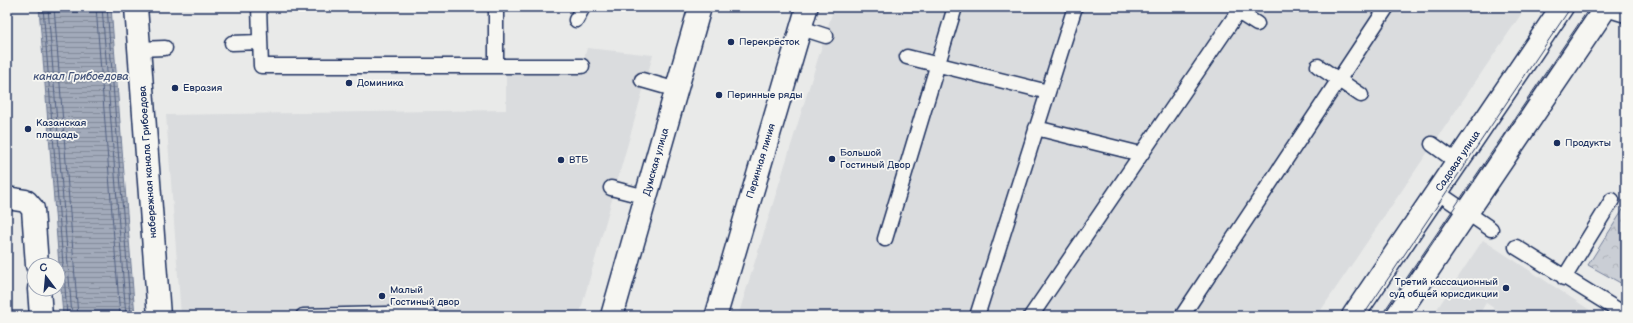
<svg xmlns="http://www.w3.org/2000/svg" width="1633" height="323" font-family="'Balsamiq Sans',sans-serif">
<style>
.built{fill:#dadcde}
.forest{fill:url(#forest-crowns);stroke:#727e9a}
.water{fill:url(#water-rules);stroke:#6c7995}
.lines{fill:none;stroke-linecap:round;stroke-linejoin:round}
.shore{stroke:#516083;stroke-width:1}
.service-casing{stroke:#1b2f5e;stroke-width:17}
.pedestrian-casing{stroke:#1b2f5e;stroke-width:24}
.minor-casing{stroke:#1b2f5e;stroke-width:25}
.tertiary-casing{stroke:#1b2f5e;stroke-width:25}
.primary-casing{stroke:#1b2f5e;stroke-width:25}
.service{stroke:#f6f6f2;stroke-width:14}
.pedestrian{stroke:#f6f6f2;stroke-width:21}
.minor{stroke:#f6f6f2;stroke-width:22}
.tertiary{stroke:#f6f6f2;stroke-width:22}
.primary{stroke:#f6f6f2;stroke-width:22}
.tram{stroke:#1b2f5e;stroke-width:1}
.poi-dot{fill:#1b2f5e;stroke:#f6f6f2;stroke-width:1.5}
.labels{text-anchor:middle;dominant-baseline:central;stroke-width:3.5;stroke-linejoin:round;paint-order:stroke}
.poi-label{font-size:10px;fill:#1b2f5e;stroke:#f6f6f2;text-anchor:start}
.street-label{font-size:10px;fill:#1b2f5e;stroke:#f6f6f2}
.water-label{font-size:11px;font-style:italic;fill:#44547a;stroke:#f6f6f2}
</style>
<defs>
<pattern id="forest-crowns" width="20" height="18" patternUnits="userSpaceOnUse"><rect width="20" height="18" fill="#caced5"/><path d="M2 6a3 3 0 1 1 6 0M12 15a3 3 0 1 1 6 0" fill="none" stroke="#adb1b9"/></pattern>
<pattern id="water-rules" width="6" height="5" patternUnits="userSpaceOnUse"><rect width="6" height="5" fill="#a2aaba"/><path d="M0 2.5h6" fill="none" stroke="#838b9a"/></pattern>
</defs>
<rect width="100%" height="100%" fill="#e9eae9"/>
<filter id="ink" filterUnits="userSpaceOnUse"><feTurbulence type="fractalNoise" baseFrequency=".025" numOctaves="2"/><feDisplacementMap in="SourceGraphic" scale="8" xChannelSelector="R" yChannelSelector="G"/><feConvolveMatrix kernelMatrix="1 2 1 2 8 2 1 2 1" color-interpolation-filters="sRGB"/></filter>
<g filter="url(#ink)">
<!-- built -->
<path class="built" d="M834,7H1526L1317,316H738Z
M587,48L653,55L579,316H181L166,115L506,110V58H584Z
M1483,240L1509,257L1599,316H1506L1486,303L1478,316H1441L1435,312Z"/>
<!-- forest -->
<path class="forest" d="M1626,205V286L1588,265Z"/>
<!-- water -->
<path class="water" d="M39,7H111L135,316H63Z"/>
<g class="lines">
<!-- shore -->
<path class="shore" d="M43,7L63,264L62,268L64,272L67,316
M48,7L72,316
M54,7L78,316
M96,7L120,316
M102,7L126,316
M107,7L131,316"/>
<defs>
<path id="service" d="M259,7L261,66H582
M1241,7L1238,12L1257,24
M576,20L583,7
M801,28L826,36
M232,43L260,42
M139,49L165,48
M907,57L1048,92
M496,66V7
M1318,66L1361,95
M642,80L677,90
M1036,128L1141,154
M1432,144L1457,162
M611,188L646,197
M1437,192L1491,229
M885,239L955,7
M1516,247L1626,315
M1564,278L1612,200
M303,316L428,313V316
M977,316L1075,7
M1031,316L1238,12
M1182,316L1387,7"/>
<path id="pedestrian" d="M716,316L807,7"/>
<path id="minor" d="M1613,7L1626,11
M7,198L26,201L33,209L37,265
M39,289L41,316
M612,316L700,7"/>
<path id="tertiary" d="M136,7L159,316"/>
<path id="primary" d="M1353,316L1562,7
M1397,316L1606,7"/>
</defs>
<!-- service casing -->
<use href="#service" class="service-casing"/>
<!-- pedestrian casing -->
<use href="#pedestrian" class="pedestrian-casing"/>
<!-- minor casing -->
<use href="#minor" class="minor-casing"/>
<!-- tertiary casing -->
<use href="#tertiary" class="tertiary-casing"/>
<!-- primary casing -->
<use href="#primary" class="primary-casing"/>
<!-- service -->
<use href="#service" class="service"/>
<!-- pedestrian -->
<use href="#pedestrian" class="pedestrian"/>
<!-- minor -->
<use href="#minor" class="minor"/>
<!-- tertiary -->
<use href="#tertiary" class="tertiary"/>
<!-- primary -->
<use href="#primary" class="primary"/>
<!-- tram -->
<path class="tram" d="M1363,316L1571,7
M1381,316L1590,7"/>
</g>
</g>
<!-- markers -->
<g class="poi-dot">
<circle cx="731" cy="42" r="4"/>
<circle cx="349" cy="83" r="4"/>
<circle cx="175" cy="88" r="4"/>
<circle cx="719" cy="95" r="4"/>
<circle cx="28" cy="129" r="4"/>
<circle cx="1557" cy="143" r="4"/>
<circle cx="832" cy="159" r="4"/>
<circle cx="561" cy="160" r="4"/>
<circle cx="1506" cy="288" r="4"/>
<circle cx="382" cy="296" r="4"/>
</g>
<g class="labels">
<!-- poi labels -->
<g class="poi-label">
<text x="739" y="42">Перекрёсток</text>
<text x="357" y="83">Доминика</text>
<text x="183" y="88">Евразия</text>
<text x="727" y="95">Перинные ряды</text>
<text x="36" y="123">Казанская<tspan x="36" dy="12">площадь</tspan></text>
<text x="1565" y="143">Продукты</text>
<text x="840" y="153">Большой<tspan x="840" dy="12">Гостиный Двор</tspan></text>
<text x="569" y="160">ВТБ</text>
<text x="1498" y="282" text-anchor="end">Третий кассационный<tspan x="1498" dy="12">суд общей юрисдикции</tspan></text>
<text x="390" y="290">Малый<tspan x="390" dy="12">Гостиный двор</tspan></text>
</g>
<!-- street labels -->
<g class="street-label">
<text transform="translate(761 161) rotate(-73)">Перинная линия</text>
<text transform="translate(1458 161) rotate(-56)">Садовая улица</text>
<text transform="translate(148 162) rotate(-94)">набережная канала Грибоедова</text>
<text transform="translate(656 162) rotate(-74)">Думская улица</text>
</g>
<!-- water labels -->
<g class="water-label">
<text x="81" y="76">канал Грибоедова</text>
</g>
</g>
<!-- margin -->
<rect width="1633" height="323" fill="none" stroke="#f6f6f2" stroke-width="24"/>
<rect x="12" y="12" width="1609" height="299" fill="none" stroke="#1b2f5e" stroke-width="1.5" filter="url(#ink)"/>
<!-- north arrow -->
<g transform="translate(46 277) rotate(344)"><circle r="19" fill="#f6f6f2" stroke="#9ea6b7"/>
<path d="M0-3L7 15L0 10L-7 15Z" fill="#1b2f5e"/>
<text y="-6" font-size="11" font-weight="bold" text-anchor="middle" fill="#1b2f5e">С</text>
</g>
</svg>
